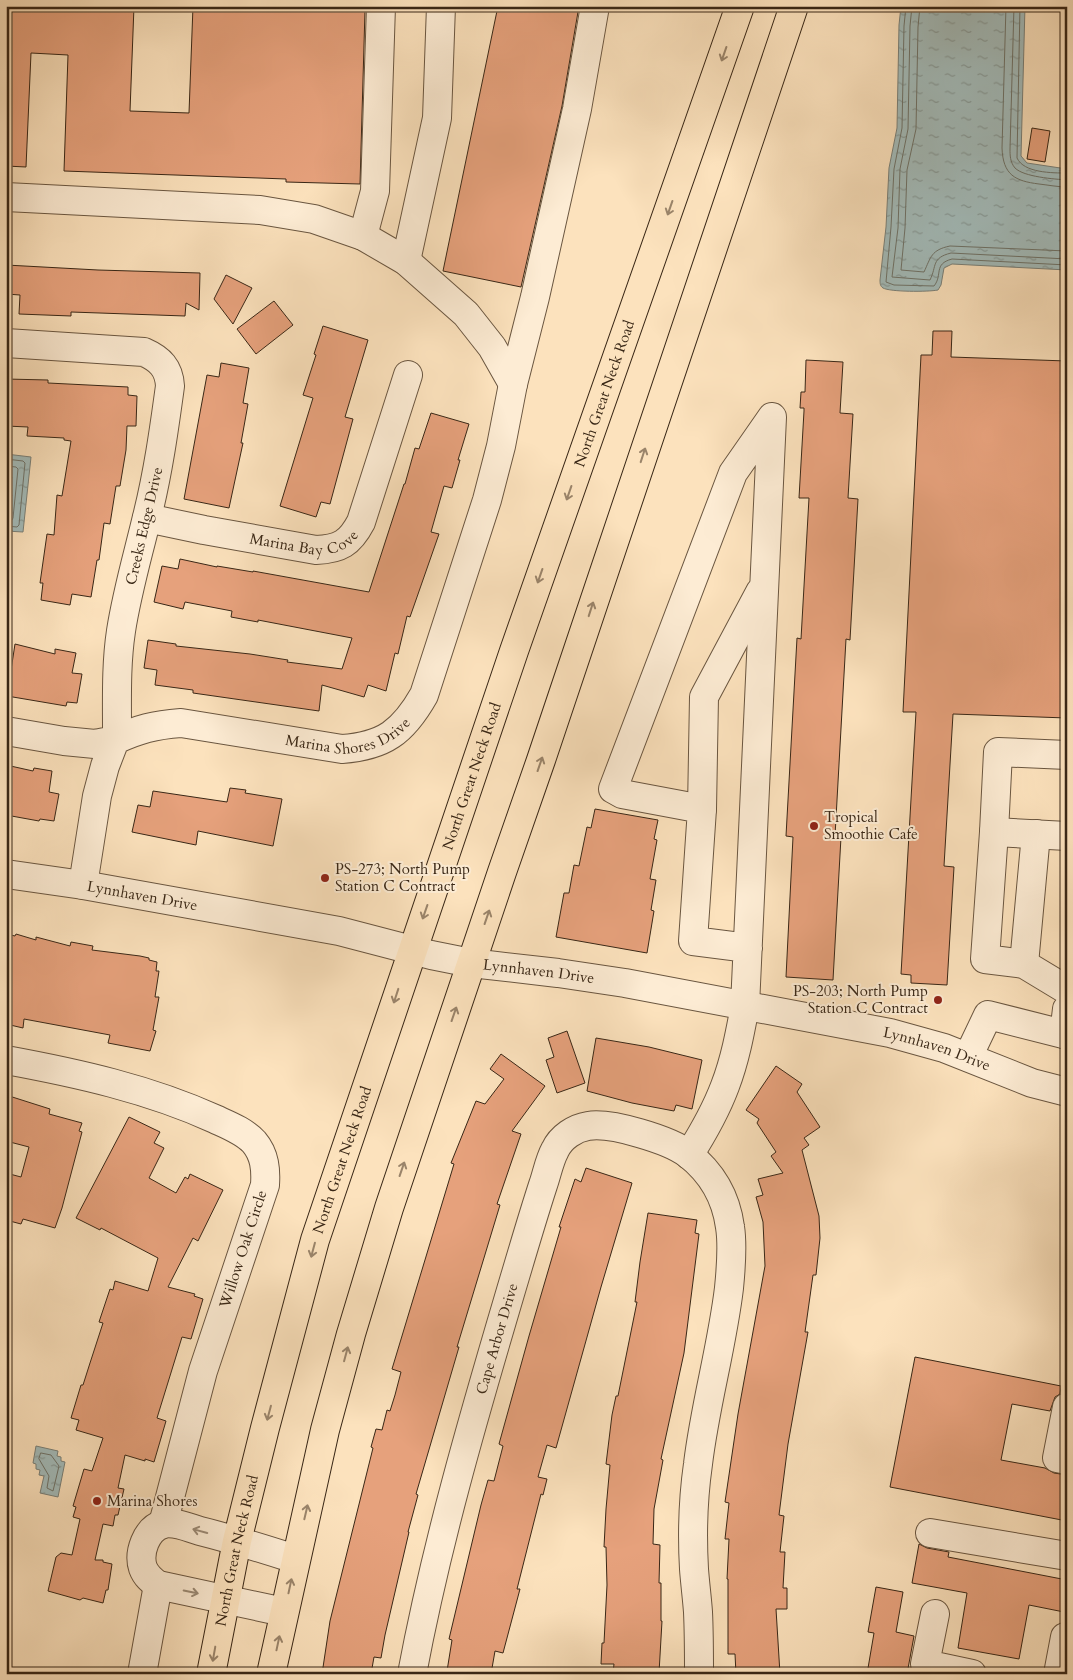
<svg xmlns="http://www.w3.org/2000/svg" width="1073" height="1680" font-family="Cardo,serif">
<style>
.water{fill:url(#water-ripples);stroke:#798079}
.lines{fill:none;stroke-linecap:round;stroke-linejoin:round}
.shore{stroke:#6e7268;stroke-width:1}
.building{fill:#e6a17c;stroke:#392716}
.minor-casing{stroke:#6a5640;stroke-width:30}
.major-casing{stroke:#392716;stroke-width:30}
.minor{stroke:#fdecd4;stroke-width:28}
.major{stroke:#fce2bd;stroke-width:28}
.oneway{stroke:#9a846a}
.oneway2{stroke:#9b8a75}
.poi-dot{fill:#8f2418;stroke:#fdecd4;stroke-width:2}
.labels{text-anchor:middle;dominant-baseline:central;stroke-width:4;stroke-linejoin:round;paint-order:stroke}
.street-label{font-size:15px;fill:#392716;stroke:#fdecd4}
.poi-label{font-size:15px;fill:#392716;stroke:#fdecd4;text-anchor:start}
</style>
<defs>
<pattern id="water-ripples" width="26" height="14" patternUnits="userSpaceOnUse" patternTransform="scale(1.25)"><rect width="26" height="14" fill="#a3bcbb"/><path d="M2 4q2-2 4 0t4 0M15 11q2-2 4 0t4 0" fill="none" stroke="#869997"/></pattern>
</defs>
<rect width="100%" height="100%" fill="#fce2bd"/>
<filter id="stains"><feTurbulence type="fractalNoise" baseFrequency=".004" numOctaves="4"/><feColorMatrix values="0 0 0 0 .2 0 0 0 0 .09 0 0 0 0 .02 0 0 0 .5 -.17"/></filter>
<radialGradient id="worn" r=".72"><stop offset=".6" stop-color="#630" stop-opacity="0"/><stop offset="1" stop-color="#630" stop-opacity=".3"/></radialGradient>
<!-- water -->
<path class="water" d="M901,6H1025L1021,156L1027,163L1067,169V270L952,264L944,268L941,285L938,290C928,292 890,292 883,288C880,286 880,283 880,280L886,227L889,168L897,128L899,25Z
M6,454L31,457L23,532L6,531Z
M36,1446L58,1451L57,1456L61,1457V1461L65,1462L58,1497L40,1493L44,1476L39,1475L40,1470L36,1469V1464L33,1463Z"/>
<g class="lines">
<!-- shore -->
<path class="shore" d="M906,6L904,26L902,128L894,169L891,227L886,282L894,285L934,286C943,275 933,264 952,259L1067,265
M912,6L910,26L908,129L900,169L898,228L892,277L930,280C937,266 931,258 951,253L1067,259
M920,6L918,27L916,129L907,170L905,228L901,270L924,272C931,257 931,250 950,246L1067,251
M1006,6L1002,148C1003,175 1015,181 1039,184C1048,185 1058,187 1067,187
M1014,6L1010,149C1010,155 1010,162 1015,168C1024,177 1054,179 1067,180
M1020,6L1017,158C1024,173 1052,173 1067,173
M6,459L23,461L25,463L19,525L17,527L6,526
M6,466L16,467L18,469L13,518L12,520H6
M41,1453L51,1455L59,1466L53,1491L47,1488L49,1476L39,1459Z"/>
</g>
<!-- building -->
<path class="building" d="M6,6H134L130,111L189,113L193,6H273L365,10L360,184L286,182V179L64,171L68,55L31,53L26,167L6,166Z
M498,6H579L562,106L521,287L443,271Z
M1032,128L1050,131L1045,162L1027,159Z
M6,265L98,270L200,273L199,310L186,303L185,316L71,312V316L19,314L20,295L6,294Z
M226,275L252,288L233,324L214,299Z
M274,301L293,325L256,354L237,329Z
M323,326L368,340L345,417L353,419L330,504L321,502L316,517L280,506L313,398L303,395L316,355L314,354Z
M933,331H952L951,357L1067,361V718L953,714L944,866L954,867L947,985L911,983V975L901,974L916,712H903L921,355H932Z
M806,360L843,362L840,413L853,414L848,498L858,499L850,640L846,639L835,836L841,837L833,980L786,977L793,837L786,836L797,638L801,639L809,498H799L804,411V408H800L801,392H805Z
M221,363L249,368L243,403L248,404L241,443H243L229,508L184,499L207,375L219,377Z
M6,379L48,380V383L128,387V395L137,396L136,426H127L126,450L120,486H116L110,524L104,523L99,560H97L91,597L72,594L70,605L41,600L43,583H40L47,534L54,535L57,495L62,496L71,441L64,440V438L27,436L28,427L6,426Z
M431,413L469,424L458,460H460L452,488L444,486L431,532L439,534L410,617L407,616L398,654L395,653L386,691L368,685L364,697L322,685L319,711L193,693V690L155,685L157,670L144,668L148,640L176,644V646L250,654L288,660L287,662L342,669L352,638L258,620V622L231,617L232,611L185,602L183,609L154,602L162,566L178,569L180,559L217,567V566L253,572V571L369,592L404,484H405L415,448L419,449Z
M15,644L55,654V649L76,653L72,673L82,674L77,703L67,702L66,706L7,696Z
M6,765L33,771L34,768L52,771L49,792L59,794L54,821L40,819L39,821L6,815Z
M230,788L246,790L245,793L282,799L273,846L198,831L196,845L132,832L138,805L150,807L153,791L227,802Z
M595,809L658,820L654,839L657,840L650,879L656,880L651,910L654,911L647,953L556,937L564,893H569L574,865L579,866L587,827L591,828Z
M6,934L15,936L16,934L36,940V937L70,946L71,942L93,946L92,950L140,956L149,958V960L157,962L156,971H159L155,997H159L153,1030L156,1031L150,1051L108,1043L110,1035L24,1019L23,1028L6,1024Z
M567,1031L585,1083L557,1093L546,1060L554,1057L548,1038Z
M596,1038L649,1047L702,1060L692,1109L676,1105L674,1111L632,1103L587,1091Z
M501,1054L545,1086L512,1131L521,1134L497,1204L500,1205L457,1347H459L416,1494L418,1495L408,1532H409L385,1635L381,1658L374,1657L371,1674H322L330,1621L373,1448L371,1447L376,1429L382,1430L387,1410L390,1411L395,1395L401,1372L392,1369L454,1164L451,1163L476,1101L485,1104L504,1079L490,1069Z
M776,1066L802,1084L797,1092L820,1127L804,1138L809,1145L802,1150L819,1216L820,1238L816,1275H813L805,1332H808L788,1444L779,1515L784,1516L780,1552H785L783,1588H787V1609H776L780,1674H736L735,1654H728V1579H727L729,1539H725L729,1503L725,1502L738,1414L765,1266L763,1222L756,1197L763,1195L758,1179L783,1173L771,1156L776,1152L757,1123L759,1119L746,1110Z
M6,1095L50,1109L49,1114L82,1123L79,1131L82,1132L62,1208L55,1228L23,1219L21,1224L6,1220V1173L21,1177L29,1147L6,1141Z
M129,1117L160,1132L154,1143L164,1148L149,1178L176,1193L185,1177L188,1179L190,1174L223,1190L198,1241L193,1238L168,1287L195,1294L194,1296L203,1299L191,1339L182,1337L157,1418L166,1421L154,1462L145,1459V1461L125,1455L118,1488L124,1489L118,1515H115L113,1526L103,1524L95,1560H103V1562L112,1564L108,1590H106L103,1603L83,1598L80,1600L48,1591L56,1557L61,1553L72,1555L80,1519L73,1517L76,1507L73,1506L84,1469L92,1471L103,1438L76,1430L79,1420L71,1418L81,1385H83L90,1363L103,1323L99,1322L110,1289L113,1290L115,1281L148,1291L158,1258L101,1228L100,1230L76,1218Z
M586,1168L632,1183L601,1287L556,1448L547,1445L538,1477L547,1479L543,1495L541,1494L517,1589H520L503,1653L495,1651L491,1674H462L447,1671L452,1640L449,1639L481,1505L488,1480L494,1481L503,1446L499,1444L529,1336L561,1227H559L575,1179L581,1182Z
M648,1213L697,1220L695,1233L699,1234L684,1353L661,1459L663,1460L654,1509L653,1544L660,1545L659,1583H661V1621H662L659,1673H613L614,1664H601L602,1643H604L607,1585L606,1547H604L606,1509L610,1465L606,1464L612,1415L616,1396H618L637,1302H635L640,1262Z
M915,1357L1061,1386L1060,1394L1055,1397L1050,1411L1012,1404L1001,1460L1045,1468L1054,1473L1067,1475V1521L890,1487Z
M919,1544L927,1548L949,1552L948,1557L1067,1580V1597L1064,1612L1029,1605L1019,1659L958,1648L967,1593L912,1583Z
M876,1587L903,1592L896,1632L914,1636L907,1674H867L874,1633L868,1632Z"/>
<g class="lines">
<defs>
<g id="minor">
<path d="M6,197L260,210L314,219L363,236L406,261L466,314L492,347L513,384"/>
<path d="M363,236L375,191L381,6"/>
<path d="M406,261L437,118L441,6"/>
<path d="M6,343L144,352C160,359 169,368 170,386C164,430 158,473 147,517C138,555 127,592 121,631C116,664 117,697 117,730L115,740L95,744L64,741L6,731"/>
<path id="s1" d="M147,518L204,530L316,550C340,549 350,543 361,522L408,375"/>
<path d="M702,809L704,697L760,592"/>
<path d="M994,832L998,752L1067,755"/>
<path d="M1067,836L994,832L985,959L1024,964L1067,990"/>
<path id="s2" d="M6,874L83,885L339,931L431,955L471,963L558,973L625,983L890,1033L944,1048L1032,1083L1067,1092"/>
<path id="s3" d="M83,885L97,796L105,766L115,740C139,729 154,725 181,723L342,749C384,746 403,732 424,695L487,500L501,446L513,384L535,297L577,109L595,6"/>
<path d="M1024,964L1036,834"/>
<path d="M1064,1034L1067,1009"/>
<path d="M968,1057L988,1015L1067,1035"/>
<path d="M6,1060C77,1073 149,1089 215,1119C228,1125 244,1131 254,1142C265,1155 266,1170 265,1185L203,1371L163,1524"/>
<path d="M689,1155C703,1133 716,1110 725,1086C735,1060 740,1033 745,1006L772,417L733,473L613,789L622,794L702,809L693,941L748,948"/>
<path d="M1067,1407L1057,1458L1067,1460"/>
<path d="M930,1533L1067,1556"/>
<path d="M284,1612L158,1585C151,1580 146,1576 143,1568C138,1553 146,1529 163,1524C175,1521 189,1528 200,1531C232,1539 264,1549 295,1559"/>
<path d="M935,1614L925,1664L972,1674"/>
<path d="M142,1674L158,1585"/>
<path id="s4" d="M412,1674C436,1546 472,1422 509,1297C520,1260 531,1222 543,1185C547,1174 549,1161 555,1150C561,1137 575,1128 588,1126C611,1122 670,1140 688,1154C711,1172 726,1197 730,1227C733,1246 731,1268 729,1288C722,1347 705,1405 698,1464C693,1499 692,1534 694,1569C695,1583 697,1598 698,1612C699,1633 699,1653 699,1674"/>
<path d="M1058,1674L1065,1637"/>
</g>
<g id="major">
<path id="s5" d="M211,1674L237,1541L265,1428L315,1240L514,651L740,6"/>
<path d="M271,1674L325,1430L351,1334L389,1208L502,872L541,760L794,6"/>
</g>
</defs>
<!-- minor casing -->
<use href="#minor" class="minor-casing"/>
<!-- major casing -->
<use href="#major" class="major-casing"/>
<!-- minor -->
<use href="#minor" class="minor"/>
<!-- major -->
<use href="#major" class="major"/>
</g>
<!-- one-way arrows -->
<defs><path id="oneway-shaft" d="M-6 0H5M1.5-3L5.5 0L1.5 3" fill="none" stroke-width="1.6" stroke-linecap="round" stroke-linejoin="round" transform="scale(1.25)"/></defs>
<g class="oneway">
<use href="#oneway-shaft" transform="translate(724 54) rotate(109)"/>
<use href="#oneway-shaft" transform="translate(670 208) rotate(109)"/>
<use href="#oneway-shaft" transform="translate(643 455) rotate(-72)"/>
<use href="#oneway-shaft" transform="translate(569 493) rotate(109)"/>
<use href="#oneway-shaft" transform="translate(540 576) rotate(109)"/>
<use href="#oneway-shaft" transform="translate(591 609) rotate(-72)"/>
<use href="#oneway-shaft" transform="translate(540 764) rotate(-71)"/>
<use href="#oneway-shaft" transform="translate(425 912) rotate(109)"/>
<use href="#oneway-shaft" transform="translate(487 917) rotate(-71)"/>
<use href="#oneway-shaft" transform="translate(396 996) rotate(108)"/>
<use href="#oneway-shaft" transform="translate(454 1014) rotate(-71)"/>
<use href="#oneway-shaft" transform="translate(402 1169) rotate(-71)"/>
<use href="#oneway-shaft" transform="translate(313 1250) rotate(105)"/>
<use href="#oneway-shaft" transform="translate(346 1354) rotate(-75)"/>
<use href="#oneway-shaft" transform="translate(269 1413) rotate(105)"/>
<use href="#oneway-shaft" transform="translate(306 1512) rotate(-77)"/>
<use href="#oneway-shaft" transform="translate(290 1586) rotate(-78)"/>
<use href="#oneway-shaft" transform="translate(278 1643) rotate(-78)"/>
<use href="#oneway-shaft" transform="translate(214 1654) rotate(100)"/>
</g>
<g class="oneway2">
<use href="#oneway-shaft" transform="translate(200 1531) rotate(-165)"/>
<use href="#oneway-shaft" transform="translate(191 1592) rotate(12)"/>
</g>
<!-- markers -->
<g class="poi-dot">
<circle cx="814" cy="826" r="5"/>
<circle cx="325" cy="878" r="5"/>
<circle cx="938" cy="1000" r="5"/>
<circle cx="97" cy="1501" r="5"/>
</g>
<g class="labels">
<!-- street labels -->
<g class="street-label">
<text stroke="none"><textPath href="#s5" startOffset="1341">North Great Neck Road</textPath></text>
<text transform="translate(144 526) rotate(-77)">Creeks Edge Drive</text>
<text stroke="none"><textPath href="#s1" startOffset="161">Marina Bay Cove</textPath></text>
<text stroke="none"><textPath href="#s3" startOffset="389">Marina Shores Drive</textPath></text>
<text stroke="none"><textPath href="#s5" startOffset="936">North Great Neck Road</textPath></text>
<text stroke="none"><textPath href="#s2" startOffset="138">Lynnhaven Drive</textPath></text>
<text stroke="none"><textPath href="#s2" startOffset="542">Lynnhaven Drive</textPath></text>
<text stroke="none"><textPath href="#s2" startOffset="948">Lynnhaven Drive</textPath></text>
<text stroke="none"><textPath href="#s5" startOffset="531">North Great Neck Road</textPath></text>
<text transform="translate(243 1249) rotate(-72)">Willow Oak Circle</text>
<text stroke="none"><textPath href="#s4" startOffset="346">Cape Arbor Drive</textPath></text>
<text stroke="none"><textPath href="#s5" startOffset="126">North Great Neck Road</textPath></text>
</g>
<!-- poi labels -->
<g class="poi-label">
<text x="824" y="817">Tropical<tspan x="824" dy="17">Smoothie Cafe</tspan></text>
<text x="335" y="869">PS-273; North Pump<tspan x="335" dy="17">Station C Contract</tspan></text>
<text x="928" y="991" text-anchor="end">PS-203; North Pump<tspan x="928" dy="17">Station C Contract</tspan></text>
<text x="107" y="1501">Marina Shores</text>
</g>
</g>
<!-- margin -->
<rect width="1073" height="1680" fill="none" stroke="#fce2bd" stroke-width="25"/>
<rect x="8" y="8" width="1058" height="1665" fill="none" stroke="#392716" stroke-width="2.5"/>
<rect x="12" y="12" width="1048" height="1655" fill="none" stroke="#392716"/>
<rect width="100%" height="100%" filter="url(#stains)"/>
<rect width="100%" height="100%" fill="url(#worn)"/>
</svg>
